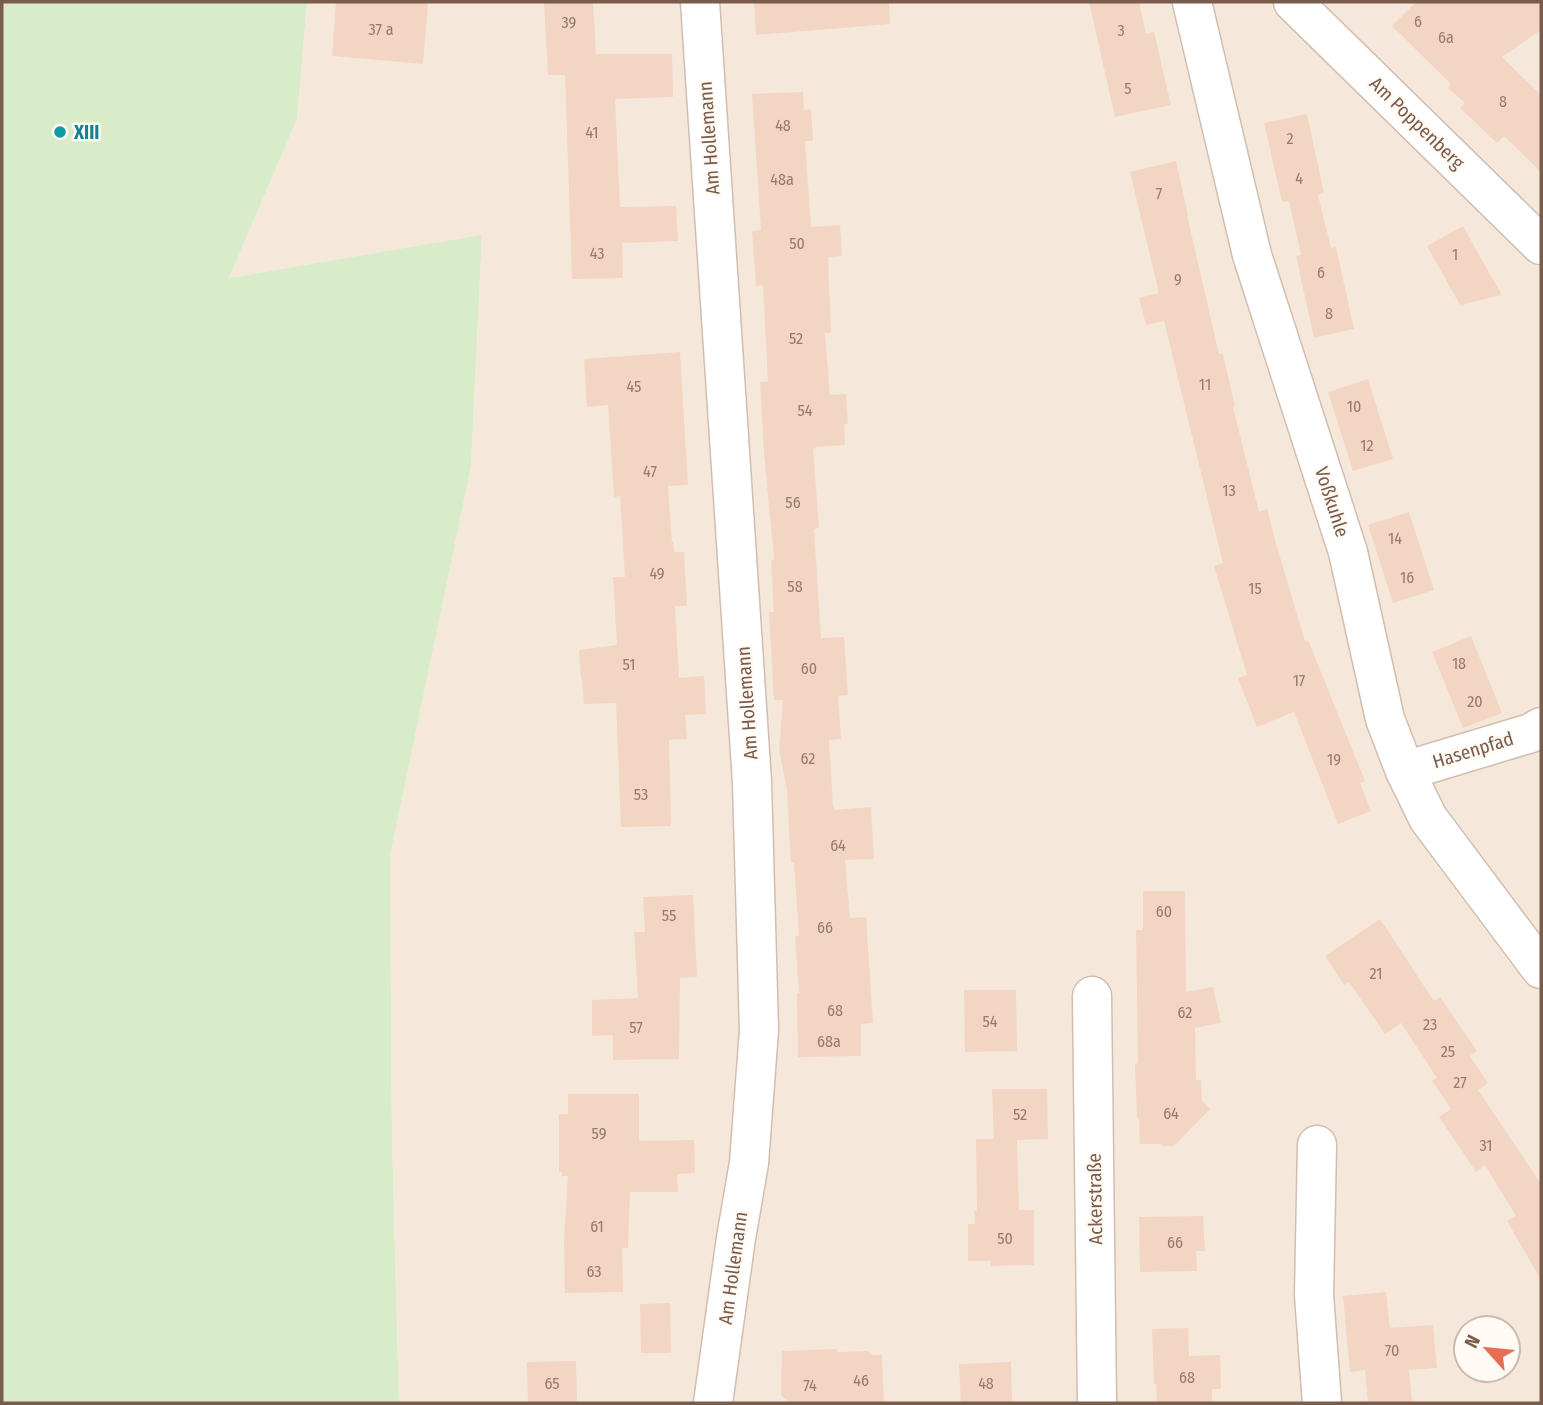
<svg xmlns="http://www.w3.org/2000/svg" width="1543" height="1405" font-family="'Fira Sans Condensed',sans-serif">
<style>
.residential{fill:#f5e8da;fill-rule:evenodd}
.green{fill:#d8ecc9}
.building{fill:#f3d5c3}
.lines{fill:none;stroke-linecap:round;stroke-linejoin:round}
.minor-casing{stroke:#d1beb0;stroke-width:41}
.minor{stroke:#fff;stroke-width:38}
.culture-dot{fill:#0f9aa8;stroke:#fffaf3;stroke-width:2.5}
.labels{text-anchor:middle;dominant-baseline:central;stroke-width:5;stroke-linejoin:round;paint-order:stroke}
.number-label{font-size:16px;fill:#987a6a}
.street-label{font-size:19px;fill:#7a5c4d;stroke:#fffaf3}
.culture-label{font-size:19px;font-weight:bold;fill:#0d838f;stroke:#fffaf3;text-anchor:start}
</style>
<rect width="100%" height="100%" fill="#fdf6ec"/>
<!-- residential -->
<path class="residential" d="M307,2H1541V1403H399L392,1137L390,856L471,467L482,236L229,278L297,119ZM1466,1328H1508V1370H1466Z"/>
<!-- green -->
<path class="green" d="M2,2H307L297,119L229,278L482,235L471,467L390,856L392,1137L399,1403H2Z"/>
<!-- building -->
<path class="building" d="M336,2H428L423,64L332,56Z
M544,2H593L596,54H672L673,97L615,99L620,207L676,206L678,241L622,243L623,278L572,279L565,75H548Z
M754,2H889L890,24L756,35Z
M1089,2H1139L1146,34L1154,32L1171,105L1115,117Z
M1416,2H1541V30L1502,57L1541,95V172L1504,136L1497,143L1460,108L1465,103L1448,88L1451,84L1392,26Z
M803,92L804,110L811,109L813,141H805L811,227L840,225L842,256L828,257L831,333H825L830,395L846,394L848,424H844L845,445L816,447V448L813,449L819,528L814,529L821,638L844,637L848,695L838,696L841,739L829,740L833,806H834V810L871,807L874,859L845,860L850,918L866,917L873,1023L861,1024V1056L798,1057L797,993H799L795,936H799L794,863H791L787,790L779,750L783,700H774L769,612H774L771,560H774L764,452L760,382H768L763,285L756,286L752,231L761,230L752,94Z
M1307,114L1324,193L1318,195L1331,248L1336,247L1354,329L1314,338L1296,256L1301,255L1289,201L1282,202L1264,123Z
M1176,161L1188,215H1187L1219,354H1223L1235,407H1233L1259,512L1267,509L1277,547L1305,641L1308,640L1365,781L1360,783L1371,811L1338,824L1294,712L1257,727L1238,678L1247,675L1214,566L1223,563L1164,321L1146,325L1139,298L1159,293L1130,172Z
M1463,226L1483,262L1502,295L1460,305L1427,246Z
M680,352L688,485L668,486L672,542H673L674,552H684L687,606H675L679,678L704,676L706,714L685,715L687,739L669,740L671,826L621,827L616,703L584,704L582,679H581L579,650L617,645L613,577H625L620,496L614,497L608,405L587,407L584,359Z
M1368,379L1393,459L1353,471L1328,392Z
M1409,512L1434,590L1393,603L1368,525Z
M1471,636L1502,713L1463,728L1432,652Z
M1143,891H1185L1186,992L1213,987L1221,1023L1195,1028L1196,1080H1201L1202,1101L1210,1109L1174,1146H1162L1160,1144H1140L1139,1120L1137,1117L1135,1064L1138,1063L1136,930H1143Z
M693,895L697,977L680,978L679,1059L613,1060V1035L592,1036V1000L638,998L634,932H645L643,897Z
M1380,919L1434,1001L1440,997L1477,1051L1470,1056L1488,1083L1478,1090L1541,1184V1280L1507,1221L1516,1216L1485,1165L1476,1172L1439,1117L1451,1109L1432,1081L1437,1078L1401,1023L1385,1034L1349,982L1344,985L1325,956Z
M964,990H1016L1017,1051L965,1052Z
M992,1089H1047L1048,1139L1017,1140L1019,1210H1034V1265L991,1266V1261H968V1224H975L974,1211H977L976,1139H994Z
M568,1094H639V1141L694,1140L695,1173L677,1174L678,1192H630L628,1248H622L623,1292L565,1293L564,1240L568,1176H562V1172H559V1114H568Z
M1203,1216L1205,1251H1196L1197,1271L1140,1272L1139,1217Z
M1386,1292L1390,1328L1433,1325L1437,1368L1409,1370L1412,1403H1368L1365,1370L1350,1372L1343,1296Z
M670,1303L671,1353H641L640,1304Z
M1188,1328L1189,1356L1220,1355L1221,1389H1212V1403H1157L1156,1384H1154L1152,1329Z
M837,1349V1352L868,1351L872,1355H882L884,1403H790L781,1395L782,1351Z
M576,1361L577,1403H528L527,1362Z
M1011,1362L1012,1403H961L959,1364Z"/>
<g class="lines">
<defs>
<path id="minor" d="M700,2L752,782L759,1030L749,1163L736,1238L713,1403
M1192,2L1252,255L1348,552L1385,719L1405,771L1428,818L1541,969
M1293,2L1541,245
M1405,771L1531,733L1541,727
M1092,996L1097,1403
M1317,1145L1314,1295L1322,1403"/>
</defs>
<!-- minor casing -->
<use href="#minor" class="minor-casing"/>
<!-- minor -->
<use href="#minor" class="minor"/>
</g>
<!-- markers -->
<circle class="culture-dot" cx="60" cy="132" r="7"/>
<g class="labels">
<!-- number labels -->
<g class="number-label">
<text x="1418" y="21">6</text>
<text x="569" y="22">39</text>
<text x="381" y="29">37 a</text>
<text x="1121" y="30">3</text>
<text x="1446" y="37">6a</text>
<text x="1128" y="88">5</text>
<text x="1503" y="101">8</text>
<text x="783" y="125">48</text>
<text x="592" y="132">41</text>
<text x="1290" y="138">2</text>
<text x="1299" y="178">4</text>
<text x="782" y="179">48a</text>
<text x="1159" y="193">7</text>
<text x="797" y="243">50</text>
<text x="597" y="253">43</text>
<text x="1455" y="254">1</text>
<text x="1321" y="272">6</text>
<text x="1178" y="279">9</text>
<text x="1329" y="313">8</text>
<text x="796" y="338">52</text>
<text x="1205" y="384">11</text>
<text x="634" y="386">45</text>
<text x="1354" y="406">10</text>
<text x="805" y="410">54</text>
<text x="1367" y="445">12</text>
<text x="650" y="471">47</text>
<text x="1229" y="490">13</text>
<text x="793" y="502">56</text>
<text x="1395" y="538">14</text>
<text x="657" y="573">49</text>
<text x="1407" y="577">16</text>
<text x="795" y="586">58</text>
<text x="1255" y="588">15</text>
<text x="1459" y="663">18</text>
<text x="629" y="664">51</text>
<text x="809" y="668">60</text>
<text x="1299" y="680">17</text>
<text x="1475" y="701">20</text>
<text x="808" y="758">62</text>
<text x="1334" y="759">19</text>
<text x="641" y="794">53</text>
<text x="838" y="845">64</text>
<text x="1164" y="911">60</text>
<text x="669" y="915">55</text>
<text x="825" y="927">66</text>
<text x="1376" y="973">21</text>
<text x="835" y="1010">68</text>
<text x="1185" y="1012">62</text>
<text x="990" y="1021">54</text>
<text x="1430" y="1024">23</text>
<text x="636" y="1027">57</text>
<text x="829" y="1041">68a</text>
<text x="1448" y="1051">25</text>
<text x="1460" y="1082">27</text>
<text x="1171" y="1113">64</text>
<text x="1020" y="1114">52</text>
<text x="599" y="1133">59</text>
<text x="1486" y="1145">31</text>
<text x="597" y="1226">61</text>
<text x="1005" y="1238">50</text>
<text x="1175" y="1242">66</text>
<text x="594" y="1271">63</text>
<text x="1392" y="1350">70</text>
<text x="1187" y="1377">68</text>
<text x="861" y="1380">46</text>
<text x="552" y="1383">65</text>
<text x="986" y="1383">48</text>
<text x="810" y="1385">74</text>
</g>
<!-- street labels -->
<g class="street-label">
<text transform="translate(1417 123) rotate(44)">Am Poppenberg</text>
<text transform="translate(709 138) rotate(-94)">Am Hollemann</text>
<text transform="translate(1332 502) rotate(72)">Voßkuhle</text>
<text transform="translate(747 703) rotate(-94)">Am Hollemann</text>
<text transform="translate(1473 750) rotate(-17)">Hasenpfad</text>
<text transform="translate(1095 1199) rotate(-91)">Ackerstraße</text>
<text transform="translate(733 1268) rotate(-82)">Am Hollemann</text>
</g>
<!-- culture labels -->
<g class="culture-label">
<text x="74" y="132">XIII</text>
</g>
</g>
<!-- border -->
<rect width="1543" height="1405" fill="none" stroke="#7a5c4d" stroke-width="7"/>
<!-- north arrow -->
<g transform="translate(1487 1349) rotate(297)"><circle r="33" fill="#fffaf3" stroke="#cabbb1" stroke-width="2"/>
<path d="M0-5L12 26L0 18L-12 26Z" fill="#e76f51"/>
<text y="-10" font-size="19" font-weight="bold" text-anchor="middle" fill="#7a5c4d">N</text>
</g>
</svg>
